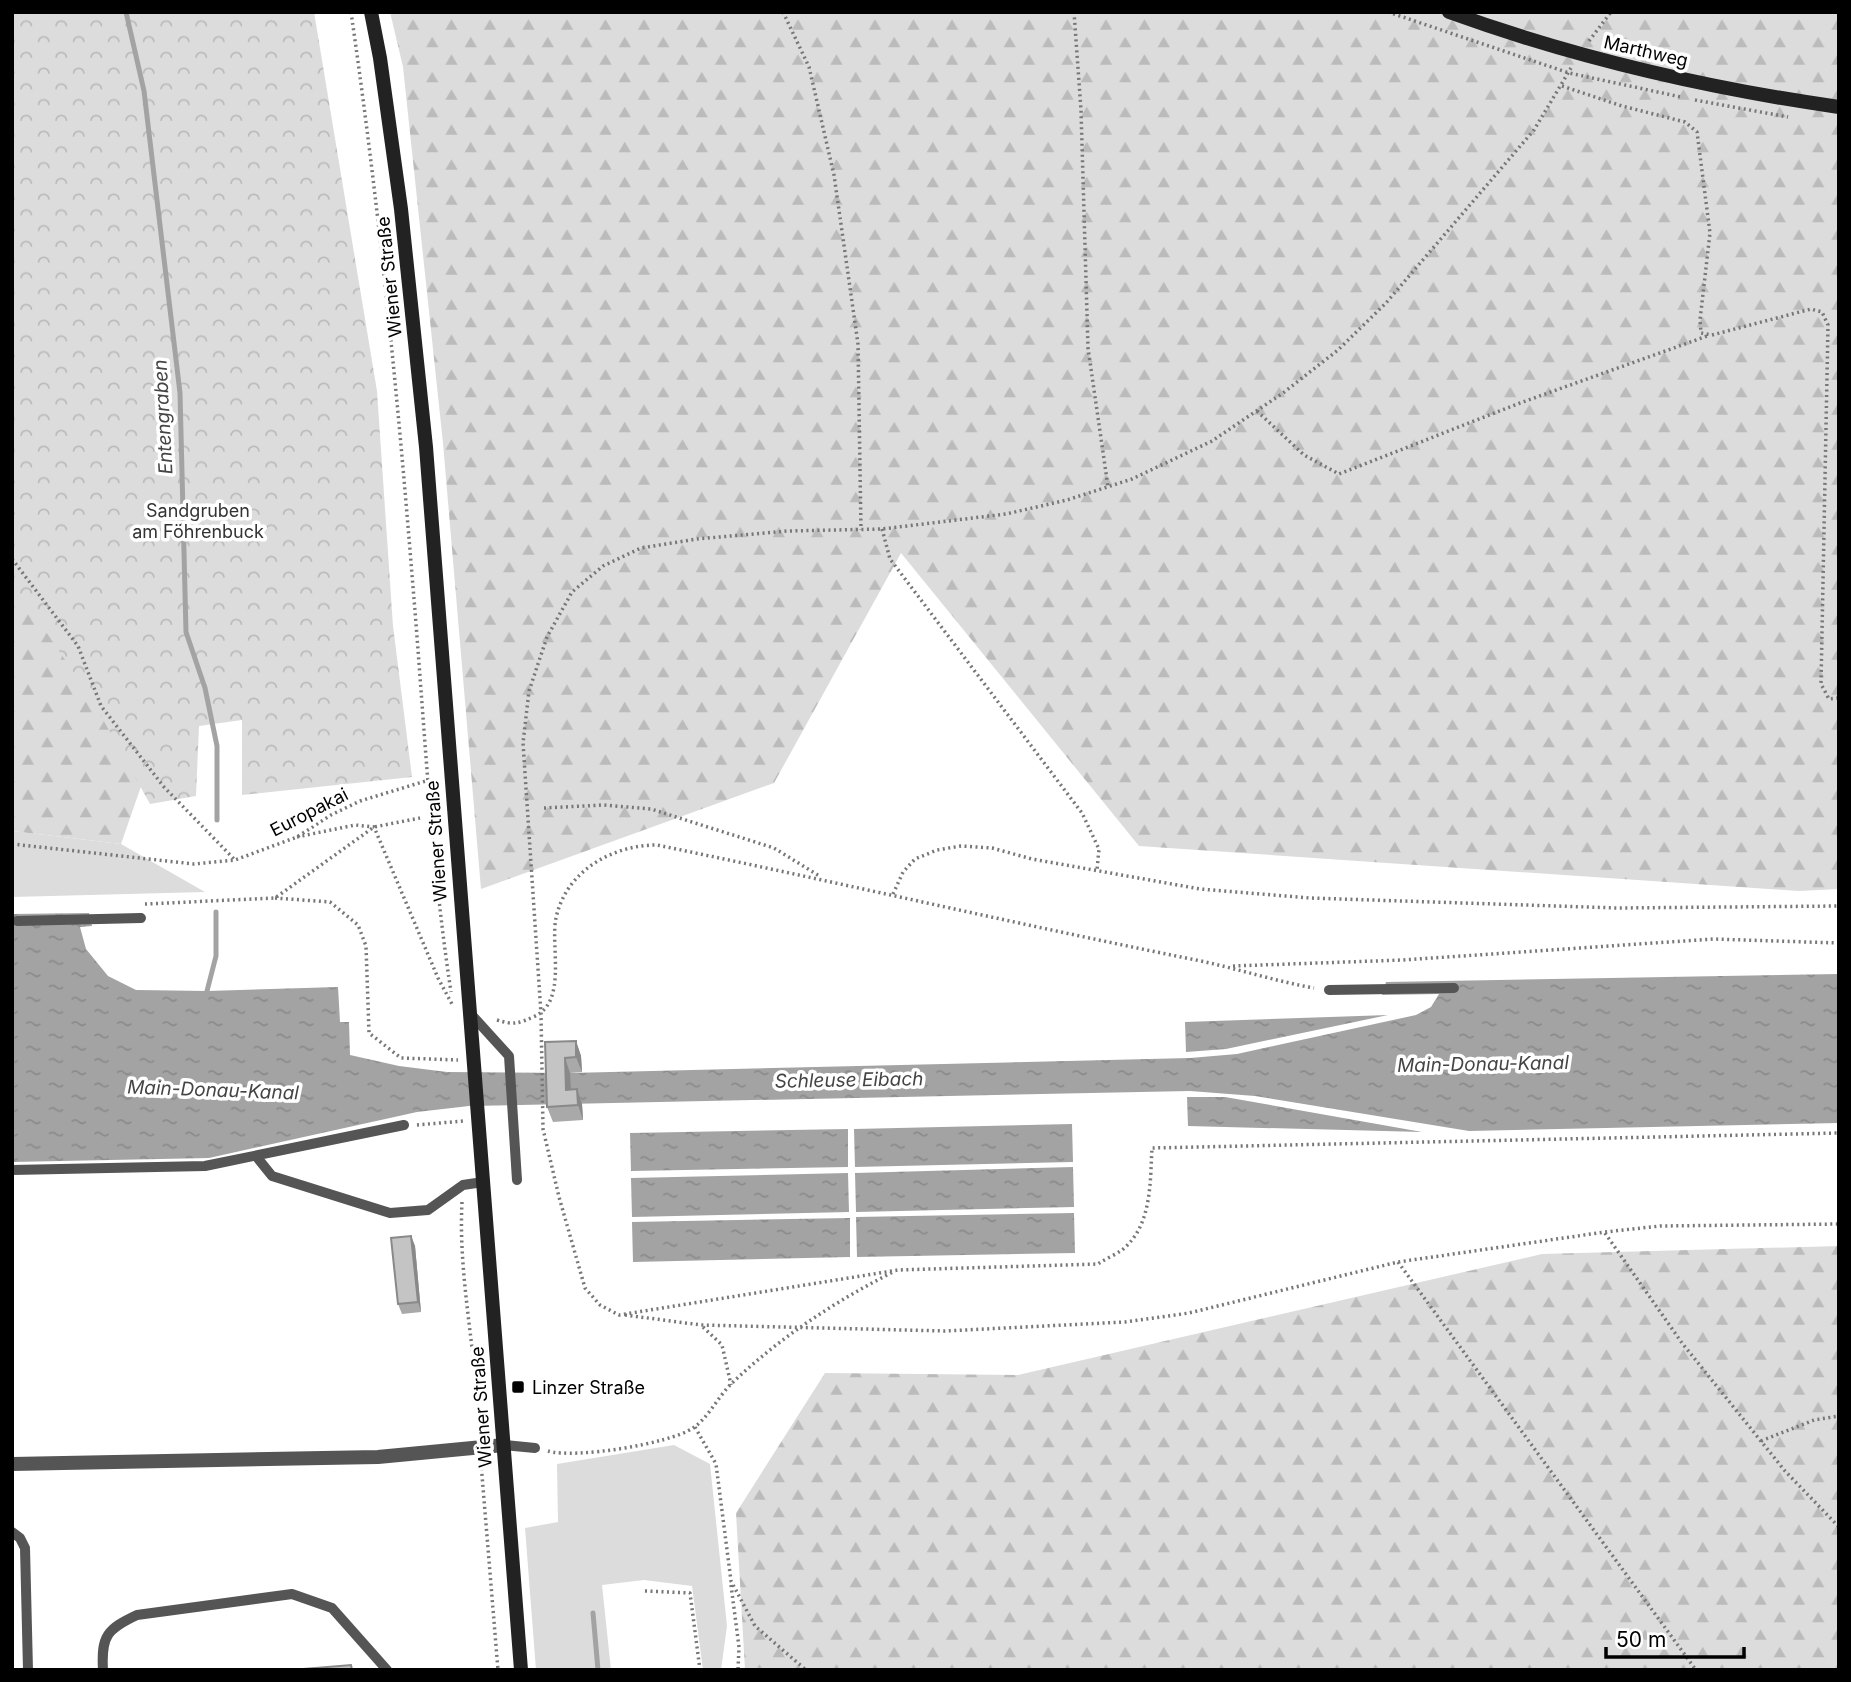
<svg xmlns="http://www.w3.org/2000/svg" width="1851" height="1682" font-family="Inter,sans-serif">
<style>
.grass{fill:#dcdcdc}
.forest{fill:url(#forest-firs)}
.park{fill:url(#park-crowns)}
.water{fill:url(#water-ripples)}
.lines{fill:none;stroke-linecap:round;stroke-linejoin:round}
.stream{stroke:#a3a3a3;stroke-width:5}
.path{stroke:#777;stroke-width:3.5;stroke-dasharray:2 3.5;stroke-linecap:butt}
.lane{stroke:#555;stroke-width:10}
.street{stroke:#555;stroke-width:14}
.secondary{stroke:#222;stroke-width:14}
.wall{fill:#a9a9a9}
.shaded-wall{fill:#898989}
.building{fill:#c4c4c4;stroke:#898989;stroke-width:2}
.poi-dot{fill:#000;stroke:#fff;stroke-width:2.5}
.labels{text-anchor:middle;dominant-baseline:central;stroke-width:7;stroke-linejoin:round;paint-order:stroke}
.street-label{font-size:18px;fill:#000;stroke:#fff}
.park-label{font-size:18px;fill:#333;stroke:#fff}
.poi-label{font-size:18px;fill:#000;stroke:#fff;text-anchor:start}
.water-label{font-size:19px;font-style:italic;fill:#444;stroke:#fff}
</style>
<defs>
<pattern id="forest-firs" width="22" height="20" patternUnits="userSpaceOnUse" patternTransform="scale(1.75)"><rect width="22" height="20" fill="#dcdcdc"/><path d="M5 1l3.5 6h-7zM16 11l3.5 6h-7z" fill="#bbb"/></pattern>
<pattern id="park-crowns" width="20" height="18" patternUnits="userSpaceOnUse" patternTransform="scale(1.75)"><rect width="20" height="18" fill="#dcdcdc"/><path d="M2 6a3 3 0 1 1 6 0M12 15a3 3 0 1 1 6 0" fill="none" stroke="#bbb"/></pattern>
<pattern id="water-ripples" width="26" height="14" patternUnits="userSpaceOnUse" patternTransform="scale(1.75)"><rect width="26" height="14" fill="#a3a3a3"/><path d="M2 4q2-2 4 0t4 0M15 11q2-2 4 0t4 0" fill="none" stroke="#8b8b8b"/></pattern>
</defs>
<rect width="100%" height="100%" fill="#fff"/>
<!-- grass -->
<path class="grass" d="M12,831L121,844L205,892L12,897Z
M674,1445L710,1464L727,1626L721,1670H703L692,1586L644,1580L602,1585L611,1670H536L525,1528L558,1522L557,1464Z"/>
<!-- forest -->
<path class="forest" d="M390,12H1839V889L1799,891L1139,846L901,553L774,783L481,889L443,443L403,67Z
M12,573L154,749L121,844L12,831Z
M1839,1246V1670H745L736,1513L825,1373L1018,1375L1542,1254Z"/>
<!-- park -->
<path class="park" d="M12,12H314L377,391L393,626L412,777L242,795V720L199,726L196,796L150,804L91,698L12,582Z"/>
<!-- water -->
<path class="water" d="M89,913L92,926L80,927L86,949L108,976L136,990L207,991L338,987L340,1022H349L350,1055L399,1066L447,1072L570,1073L1190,1058L1237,1054L1416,1015L1431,1007L1439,994L1382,995L1386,982L1839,974V1123L1469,1131L1255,1096L1190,1091L469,1106L417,1112L209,1158L12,1162V914Z
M1388,1015L1226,1049L1186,1052L1185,1022Z
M1187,1097H1225L1422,1132L1188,1126Z
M1072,1124L1073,1162L855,1167L854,1129Z
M848,1129V1167L631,1171L630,1133Z
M1073,1167L1074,1207L856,1212L855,1173Z
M848,1173L849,1212L632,1217L631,1178Z
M1074,1213L1075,1253L857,1257L856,1217Z
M850,1218V1257L633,1262L632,1222Z"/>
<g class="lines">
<!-- stream -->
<path class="stream" d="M126,12L144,91L180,393L186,632L205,688L217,746V820
M207,991L216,956V912
M593,1613L598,1670"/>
<!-- path -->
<path class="path" d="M351,12C378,199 397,387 412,575C424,714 430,854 451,992
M783,12L809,67L834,175L858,344L861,530
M1074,12L1081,110L1088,348L1108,487
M1388,12L1569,73L1681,97
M1589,41L1611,12
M1571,68L1534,130L1386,303L1338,350L1283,393L1212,441L1132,479L1067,500L1006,514L882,529L787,531L697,539L641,548L603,566L572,592L547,637L529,691L523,743L541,1014L543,1129L559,1197L585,1288L600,1305L619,1315L898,1270L1098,1264C1105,1259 1115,1255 1122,1250C1152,1226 1150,1183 1152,1148L1839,1133
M1562,86L1622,106L1685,122L1697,132L1710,233L1700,320L1701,333L1712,335L1811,309L1822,312L1828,325L1821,684L1829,699L1839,698
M1695,100L1788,117
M1257,411L1304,455L1339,474L1520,403L1710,335
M882,529L890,559L1082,813L1099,849L1097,870
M12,559L78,646L101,706L164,787L235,860
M544,808L603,805L651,809L774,848L821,877
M297,837L355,825L374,827L438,978L453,1006
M12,844L194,864L235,860L297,837L331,815L360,801L429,780
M893,894L903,872L915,859L937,850L961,846L992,848L1032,859L1200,889L1310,898L1618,908L1839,906
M275,898L330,902L358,925L366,946L369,1033L401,1058L458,1060
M145,904L275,898L374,827L420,818
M1233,966L1403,960L1713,939L1839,943
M497,1020C514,1025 517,1024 533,1017C568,1003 550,946 556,918C566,871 612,845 657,845C837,882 1016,924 1196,960C1236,968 1274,981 1314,988
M417,1125L463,1121
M462,1202C458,1278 477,1355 479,1431
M1605,1233L1682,1343L1785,1471L1839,1527
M1398,1262L1696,1670
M625,1315L701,1325L945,1331L1125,1322L1189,1313L1398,1262L1605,1232L1660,1226L1839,1224
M703,1327L722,1345L731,1385
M695,1427L716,1464L731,1581L755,1626L806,1670
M1761,1441L1814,1420L1839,1416
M548,1451C575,1459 669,1444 693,1428C708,1418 718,1397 731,1384C779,1338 834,1302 893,1272
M481,1463L498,1670
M731,1585L739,1647L738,1670
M645,1591L690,1593L700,1670"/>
<!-- lane -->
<path class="lane" d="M17,921L141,918
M1329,990L1454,988
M469,1012L509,1056L517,1180
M256,1156L272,1176L390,1213L428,1210L463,1185L483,1182
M12,1170L205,1166L404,1125
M504,1445L535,1448
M12,1532L20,1538L25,1548L28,1670
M103,1670C101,1636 107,1629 137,1615L292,1594L332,1608L387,1670"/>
<!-- street -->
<path class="street" d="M12,1464L378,1457L504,1445"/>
<!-- secondary -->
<path class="secondary" d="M371,12L380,58L401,209L426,447L521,1670
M1449,12C1576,58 1706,88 1839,107"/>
</g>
<!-- wall -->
<path class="wall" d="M576,1041L581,1056L582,1072L570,1073L571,1090L577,1089L582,1104L583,1120L553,1122L547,1107L545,1042Z
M411,1236L415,1246L421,1312L402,1314L398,1304Z"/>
<!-- shaded-wall -->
<path class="shaded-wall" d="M576,1041L581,1056L582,1072L576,1057Z
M565,1058L570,1073L572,1105L566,1090Z
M577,1089L582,1104L583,1120L578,1105Z
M411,1236L415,1246L421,1312L418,1302Z"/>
<!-- building -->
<path class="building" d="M576,1041V1057L565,1058L566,1090L577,1089L578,1105L547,1107L545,1042Z
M411,1236L418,1302L398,1304L391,1238Z
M351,1665L352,1670H291Z"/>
<!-- markers -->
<rect class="poi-dot" x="511" y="1380" width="14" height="14" rx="3.5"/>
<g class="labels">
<!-- street labels -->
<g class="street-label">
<text transform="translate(1646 51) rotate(13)">Marthweg</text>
<text transform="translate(389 277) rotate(-96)">Wiener Straße</text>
<text transform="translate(309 812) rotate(-27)">Europakai</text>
<text transform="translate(436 841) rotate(-94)">Wiener Straße</text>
<text transform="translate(481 1407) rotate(-94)">Wiener Straße</text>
</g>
<!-- park labels -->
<g class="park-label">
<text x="198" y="510">Sandgruben<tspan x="198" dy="21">am Föhrenbuck</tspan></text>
</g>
<!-- poi labels -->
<g class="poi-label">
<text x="532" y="1387">Linzer Straße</text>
</g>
<!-- water labels -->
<g class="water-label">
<text transform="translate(163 417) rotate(-93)">Entengraben</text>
<text transform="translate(1483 1064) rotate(-1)">Main-Donau-Kanal</text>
<text transform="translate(849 1080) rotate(-1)">Schleuse Eibach</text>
<text transform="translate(213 1090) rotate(2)">Main-Donau-Kanal</text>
</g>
</g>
<!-- border -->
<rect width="1851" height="1682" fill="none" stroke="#000000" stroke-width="28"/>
<!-- scale -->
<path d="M1606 1647v10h138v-10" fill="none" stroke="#000000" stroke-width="3.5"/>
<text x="1616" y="1647" font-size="21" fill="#000000" stroke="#ffffff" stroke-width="5" paint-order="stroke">50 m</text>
</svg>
